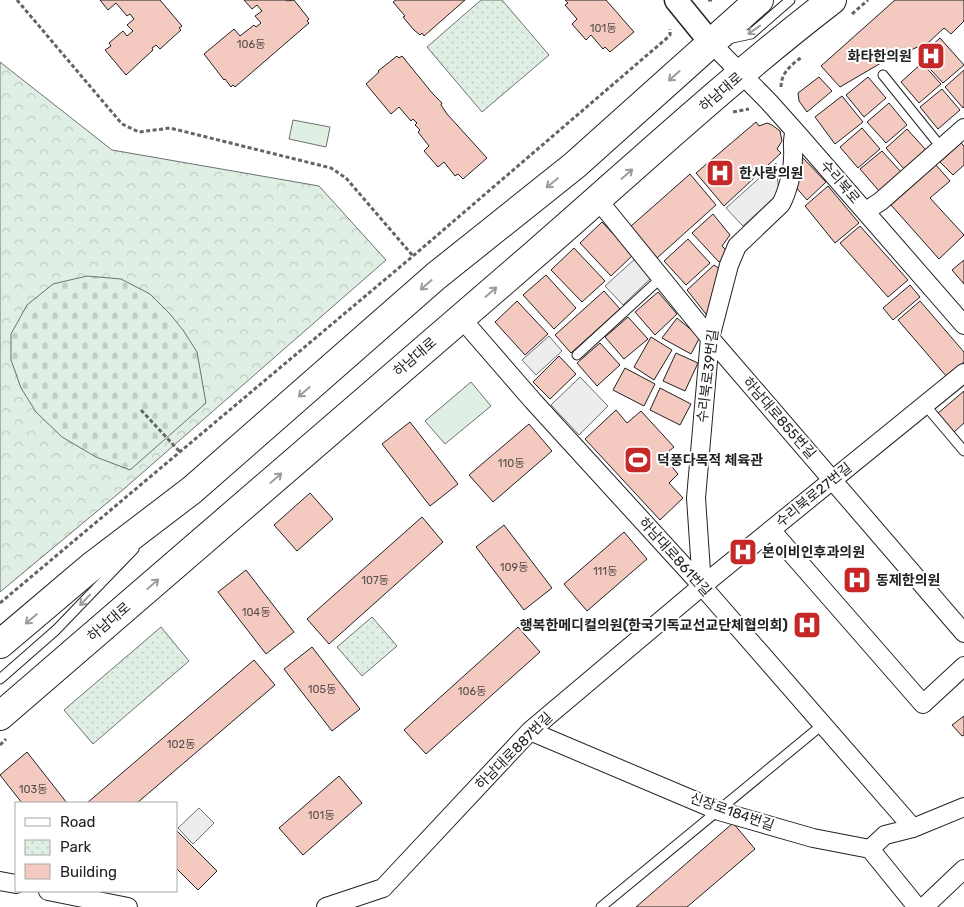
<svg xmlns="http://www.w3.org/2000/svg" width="964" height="907" font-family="Rubik,'Noto Sans KR',sans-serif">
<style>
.grass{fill:#e0efe3;stroke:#6f6f6f}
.forest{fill:url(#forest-crowns);stroke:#6f6f6f}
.cemetery{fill:url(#cemetery-stones);stroke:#6f6f6f}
.park{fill:url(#park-dots);stroke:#6f6f6f}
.parking{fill:#ededed;stroke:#6f6f6f}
.building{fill:#f3c9c0;stroke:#222}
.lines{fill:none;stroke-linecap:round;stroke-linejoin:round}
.service-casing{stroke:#222;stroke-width:11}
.minor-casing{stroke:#222;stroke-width:20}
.tertiary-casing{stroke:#222;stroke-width:25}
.primary-casing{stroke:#222;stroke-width:30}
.path{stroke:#646464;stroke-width:3;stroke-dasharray:4 2.5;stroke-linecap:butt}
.service{stroke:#fff;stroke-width:9}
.minor{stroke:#fff;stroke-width:18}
.tertiary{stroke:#fff;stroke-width:22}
.primary{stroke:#fff;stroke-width:28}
.oneway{stroke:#9c9c9c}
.labels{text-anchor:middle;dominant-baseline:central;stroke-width:4;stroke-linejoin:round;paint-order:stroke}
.number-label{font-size:11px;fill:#564c4a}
.poi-label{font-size:14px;font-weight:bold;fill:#222;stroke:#fff;text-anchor:start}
.street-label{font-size:14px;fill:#222;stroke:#fff}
</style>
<defs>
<pattern id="forest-crowns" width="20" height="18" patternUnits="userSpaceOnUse" patternTransform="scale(1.25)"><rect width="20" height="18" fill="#e0efe3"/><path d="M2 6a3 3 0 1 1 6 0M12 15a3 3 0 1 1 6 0" fill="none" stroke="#c0cdc2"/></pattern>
<pattern id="cemetery-stones" width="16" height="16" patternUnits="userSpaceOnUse" patternTransform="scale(1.25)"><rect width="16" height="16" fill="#e0efe3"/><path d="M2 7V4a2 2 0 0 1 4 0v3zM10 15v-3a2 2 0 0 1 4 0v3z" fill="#c0cdc2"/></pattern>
<pattern id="park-dots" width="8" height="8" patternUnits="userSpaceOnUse" patternTransform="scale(1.25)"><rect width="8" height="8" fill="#e0efe3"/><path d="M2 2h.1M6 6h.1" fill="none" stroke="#c0cdc2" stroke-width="1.8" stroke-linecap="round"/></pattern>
</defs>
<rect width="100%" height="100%" fill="#fff"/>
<!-- grass -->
<path class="grass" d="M293,120L330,127L326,147L289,139Z
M471,382L491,406L445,444L425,421Z"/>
<!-- forest -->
<path class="forest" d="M0,62L112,150L319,186L386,260L125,488L0,592Z"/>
<!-- cemetery -->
<path class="cemetery" d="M87,276L121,279L150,294L170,314L183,330L197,352L206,403L130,470L96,457L62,437L36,412L21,388L11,360V334L27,305L53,284Z"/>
<!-- park -->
<path class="park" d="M481,0H502L549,55L482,112L427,47Z
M372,617L397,646L362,676L337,647Z
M161,627L189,661L93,744L64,710Z"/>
<!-- parking -->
<path class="parking" d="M776,163L779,193L743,226L726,208Z
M636,258L653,276L623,305L605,286Z
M549,336L562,351L536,375L522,360Z
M580,377L608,406L579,435L551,405Z
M199,808L214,823L193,844L178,828Z"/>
<!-- building -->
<path class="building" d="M100,0H160L182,26L179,28L181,30L160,49L156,45L152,48L153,50L126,75L105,50L111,46L109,43L123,31L127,36L133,31L127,25L134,19L130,14L127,16L116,3L108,10Z
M244,0H286L287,1L294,0L309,19L307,21L309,23L235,87L233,85L231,87L225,79L224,80L204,54L234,29L240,36L254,25L256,27L261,23L255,16L262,11L257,5L252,9Z
M396,0H465L424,36L422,33L420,35L413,29L403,17L405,16L393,2Z
M565,0H606L634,32L610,52L605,47L603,49L591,35L586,40L572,24L577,19L565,5L568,3Z
M895,0H964V21L951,34L944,28L929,42L881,63L840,87L821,66Z
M940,38L964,65L943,83L919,57Z
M397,56L399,58L402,56L433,94L442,103L441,105L447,114L487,158L463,179L458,174L455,176L444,162L438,167L424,151L429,146L418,132L420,130L415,125L417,123L413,119L411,121L399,107L391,114L366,84L379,72L378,71Z
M922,63L941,84L919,103L901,82Z
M964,70V107L963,108L945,87Z
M819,77L832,91L807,112L799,101L798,93Z
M868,77L886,98L864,117L846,95Z
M942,89L960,110L938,129L920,107Z
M842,96L863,122L835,144L815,117Z
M889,103L907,125L886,143L867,122Z
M756,122L759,126L767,123L772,125L780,131L782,141L777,149L781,153L724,206L696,173Z
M862,128L880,149L858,168L840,147Z
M907,129L926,150L904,169L886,148Z
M961,143L964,146V165L953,175L940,162Z
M882,151L901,172L879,191L860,169Z
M802,157L826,182L807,200L794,185L798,161Z
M936,165L950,181L930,198L964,235L939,259L891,205Z
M690,174L716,205L657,258L630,227Z
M828,186L859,223L835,243L805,206Z
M713,214L730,235L722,246L729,253L719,262L692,233Z
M602,222L633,255L611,276L580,243Z
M860,226L908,280L888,297L840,243Z
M688,239L710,263L686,285L664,261Z
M574,248L605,281L582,302L551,270Z
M964,260V284L952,270Z
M714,265L720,269L709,318L687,290Z
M546,275L576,308L554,329L523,295Z
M910,285L920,297L893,320L883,308Z
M604,291L620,309L571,353L555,335Z
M658,292L677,314L655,335L635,312Z
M517,301L548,334L525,355L495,322Z
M920,301L964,352V362L947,377L898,320Z
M628,317L648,339L624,359L605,337Z
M677,318L700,337L691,354L662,338Z
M651,337L672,350L654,380L634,367Z
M600,343L620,365L597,386L577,363Z
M676,353L698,363L685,391L663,381Z
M559,356L576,374L550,399L533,382Z
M625,368L655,384L644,406L613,390Z
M660,388L691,404L680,425L650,410Z
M964,391V423L953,433L937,414Z
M616,410L627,423L641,411L674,447L668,452L673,468L678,474L669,483L683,498L660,520L585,439Z
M410,422L458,484L430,506L382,444Z
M529,424L552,451L493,502L469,475Z
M310,493L333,519L297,551L274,525Z
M422,517L443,542L329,644L307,619Z
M504,525L552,588L524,610L476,547Z
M624,532L647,559L587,611L564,584Z
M246,570L294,632L266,654L218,592Z
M518,627L540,652L426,754L404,730Z
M312,647L360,709L332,731L284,669Z
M254,660L275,685L137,803H87Z
M964,716V735L962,736L952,725Z
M27,752L67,803H22L0,775Z
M339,776L362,803L303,855L279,828Z
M733,823L755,849L687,907H636Z
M176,830L217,871L198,890L176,868Z"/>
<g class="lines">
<defs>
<path id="service" d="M728,39L751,34L790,0
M883,75L941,147
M577,355L661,278
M925,405L964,451
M0,679L56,630L134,549
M601,907L822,725"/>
<path id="minor" d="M711,43L769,102L795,131L964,325
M598,200L710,338L964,633
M866,211L881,201L964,128
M461,318L533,401L702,586L913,828
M771,530L923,704L964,666
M702,586L696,498L710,338L729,265L737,246L781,204C787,193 793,171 793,158C794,148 791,141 795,131
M530,731L719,811L813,838L870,849L917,907
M870,849L885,835L913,828L964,807
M0,881L16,884
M48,891L128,907
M326,907L383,888L530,731L702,586L964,373
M924,907L964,869"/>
<path id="tertiary" d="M676,0L711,43"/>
<path id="primary" d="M0,644L91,567L192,490L436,276L575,165L759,0
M0,716C178,562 356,408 534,255C633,169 728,80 832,0"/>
</defs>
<!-- service casing -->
<use href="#service" class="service-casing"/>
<!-- minor casing -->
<use href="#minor" class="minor-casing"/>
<!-- tertiary casing -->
<use href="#tertiary" class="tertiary-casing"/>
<!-- primary casing -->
<use href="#primary" class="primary-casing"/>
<!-- path -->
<path class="path" d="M17,0L122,124L139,132L170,128L331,168L346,178L413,256
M708,0H712
M852,14L868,0
M781,87C781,73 791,65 802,57
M733,112L749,109
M141,410L180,452
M0,603L413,256L667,38L670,35V29
M0,745L6,739"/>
<!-- service -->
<use href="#service" class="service"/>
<!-- minor -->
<use href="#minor" class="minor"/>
<!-- tertiary -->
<use href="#tertiary" class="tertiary"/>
<!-- primary -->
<use href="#primary" class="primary"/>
</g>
<!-- one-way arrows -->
<defs><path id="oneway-shaft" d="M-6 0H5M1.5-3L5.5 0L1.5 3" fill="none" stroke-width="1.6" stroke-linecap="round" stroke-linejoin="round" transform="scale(1.25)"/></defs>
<g class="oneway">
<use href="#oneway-shaft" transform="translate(754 30) rotate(144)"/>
<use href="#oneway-shaft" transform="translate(674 76) rotate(138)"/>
<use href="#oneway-shaft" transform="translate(627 174) rotate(-41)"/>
<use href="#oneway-shaft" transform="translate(552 183) rotate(141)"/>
<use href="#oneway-shaft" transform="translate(426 285) rotate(139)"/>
<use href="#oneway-shaft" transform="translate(491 292) rotate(-41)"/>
<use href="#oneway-shaft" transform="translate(304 392) rotate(139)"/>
<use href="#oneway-shaft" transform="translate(276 478) rotate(-41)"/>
<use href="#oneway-shaft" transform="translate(153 584) rotate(-41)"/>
<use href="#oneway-shaft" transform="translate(85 600) rotate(134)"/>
<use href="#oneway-shaft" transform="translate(31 619) rotate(140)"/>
</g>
<!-- icons -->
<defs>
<symbol id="hospital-square" viewBox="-11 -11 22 22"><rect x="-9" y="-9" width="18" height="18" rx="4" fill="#c62828" stroke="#fff"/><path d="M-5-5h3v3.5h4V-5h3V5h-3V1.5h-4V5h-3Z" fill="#fff"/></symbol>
<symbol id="stadium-square" viewBox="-11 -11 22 22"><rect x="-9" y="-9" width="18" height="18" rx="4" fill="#c62828" stroke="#fff"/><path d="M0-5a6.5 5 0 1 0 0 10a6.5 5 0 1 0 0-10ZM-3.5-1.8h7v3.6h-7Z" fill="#fff"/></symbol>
</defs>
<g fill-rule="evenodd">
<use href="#hospital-square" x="915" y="40" width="32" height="32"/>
<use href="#hospital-square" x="704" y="157" width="32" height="32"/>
<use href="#stadium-square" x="622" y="444" width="32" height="32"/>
<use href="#hospital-square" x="727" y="536" width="32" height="32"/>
<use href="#hospital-square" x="841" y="564" width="32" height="32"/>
<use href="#hospital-square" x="791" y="609" width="32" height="32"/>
</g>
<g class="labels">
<!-- number labels -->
<g class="number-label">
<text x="603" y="28">101동</text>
<text x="251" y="44">106동</text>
<text x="511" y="463">110동</text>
<text x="514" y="567">109동</text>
<text x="605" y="571">111동</text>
<text x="375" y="580">107동</text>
<text x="256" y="612">104동</text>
<text x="322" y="689">105동</text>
<text x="472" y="691">106동</text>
<text x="181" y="744">102동</text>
<text x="33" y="789">103동</text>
<text x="321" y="815">101동</text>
</g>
<!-- poi labels -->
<g class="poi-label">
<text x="912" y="56" text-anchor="end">화타한의원</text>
<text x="739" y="173">한사랑의원</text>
<text x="657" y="460">덕풍다목적 체육관</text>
<text x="762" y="552">본이비인후과의원</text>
<text x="876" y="580">동제한의원</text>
<text x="788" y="625" text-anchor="end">행복한메디컬의원(한국기독교선교단체협의회)</text>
</g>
<!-- street labels -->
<g class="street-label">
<text transform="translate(721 92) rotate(-41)">하남대로</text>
<text transform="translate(840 182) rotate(49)">수리북로</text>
<text transform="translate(415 357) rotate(-41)">하남대로</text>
<text transform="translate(708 376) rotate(-83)">수리북로39번길</text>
<text transform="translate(779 418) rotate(49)">하남대로855번길</text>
<text transform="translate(814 495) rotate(-39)">수리북로27번길</text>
<text transform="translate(675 557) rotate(48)">하남대로861번길</text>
<text transform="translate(109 622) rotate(-41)">하남대로</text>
<text transform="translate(514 751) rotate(-45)">하남대로887번길</text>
<text transform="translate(732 812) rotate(19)">신장로184번길</text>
</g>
</g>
<!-- legend -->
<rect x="15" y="802" width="162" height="90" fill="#ffffff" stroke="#a7a7a7"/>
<rect x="25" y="818" width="25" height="8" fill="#ffffff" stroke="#a7a7a7"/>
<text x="60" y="827" font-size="15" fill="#222222">Road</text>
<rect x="25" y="840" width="25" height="15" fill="url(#park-dots)" stroke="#a7a7a7"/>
<text x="60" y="852" font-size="15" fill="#222222">Park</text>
<rect x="25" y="864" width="25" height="15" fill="#f3c9c0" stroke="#a7a7a7"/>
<text x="60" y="877" font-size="15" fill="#222222">Building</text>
</svg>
